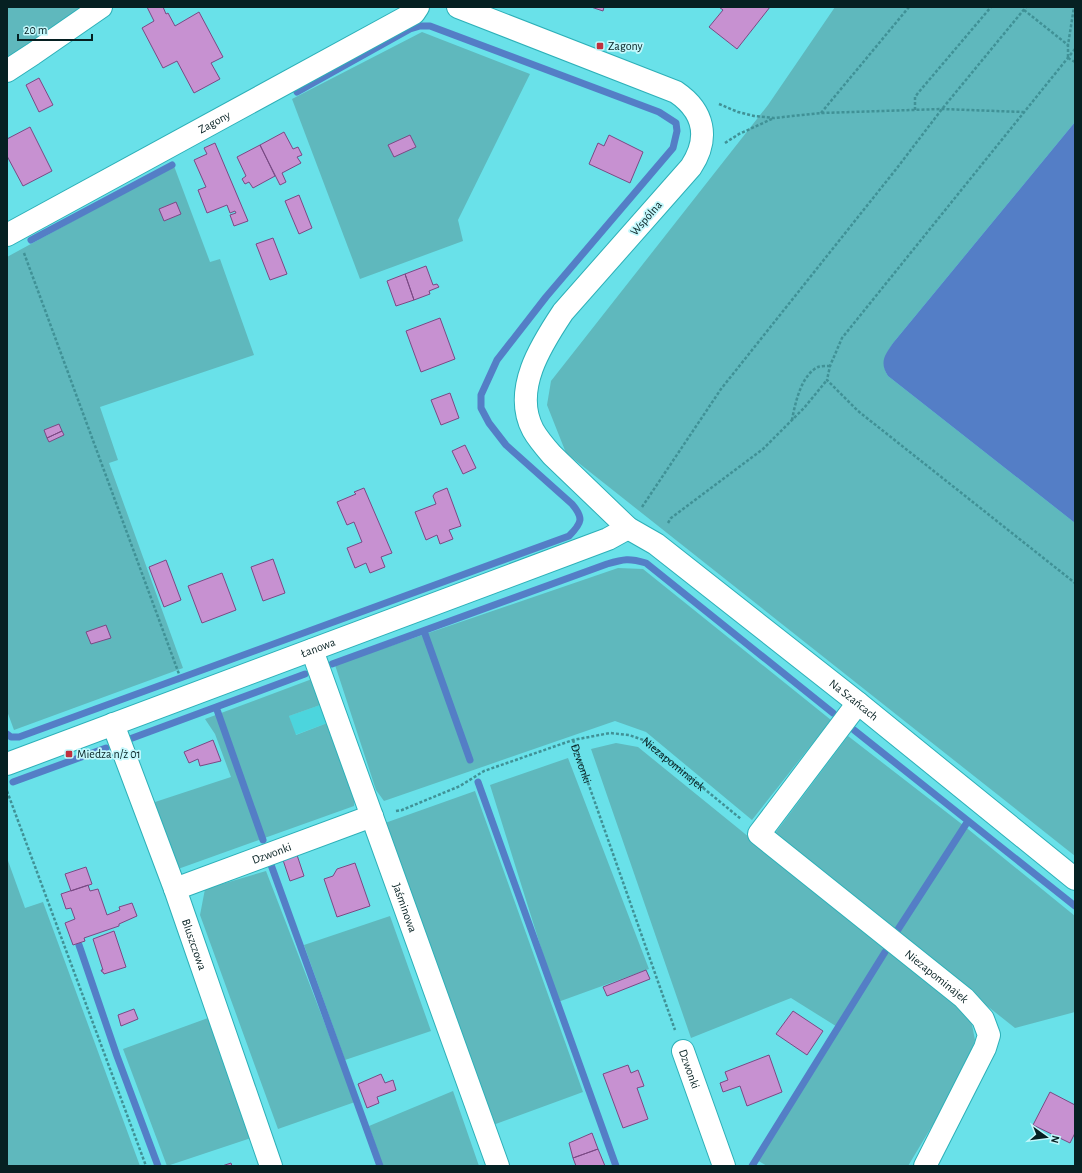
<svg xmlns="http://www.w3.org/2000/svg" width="1082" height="1173" font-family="'Alegreya Sans',sans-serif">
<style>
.built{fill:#4cd5dd}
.green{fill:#5fb8bd}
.water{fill:#547ec6}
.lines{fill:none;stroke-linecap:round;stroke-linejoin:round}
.stream{stroke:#547ec6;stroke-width:7}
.building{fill:#c791d1;stroke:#7a4984}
.minor-casing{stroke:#2db0b8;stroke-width:24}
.path{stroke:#409196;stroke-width:2.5;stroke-dasharray:3 2;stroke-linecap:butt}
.minor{stroke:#fff;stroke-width:22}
.poi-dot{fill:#c0303e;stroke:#c3f8fc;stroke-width:1.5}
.labels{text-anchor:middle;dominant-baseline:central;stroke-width:3.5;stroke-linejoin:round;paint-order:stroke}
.poi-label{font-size:12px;fill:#062022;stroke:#c3f8fc;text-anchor:start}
.street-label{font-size:12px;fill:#062022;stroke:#c3f8fc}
</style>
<rect width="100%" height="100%" fill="#69e1e9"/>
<!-- built -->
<path class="built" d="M323,704L330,722L295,735L289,716Z"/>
<!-- green -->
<path class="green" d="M7,7H88L7,61Z
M835,7H1075V122L893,343C886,354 880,364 888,376L1075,523V856L566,453L547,405L551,381L768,105Z
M422,32L530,74L458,220L463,241L360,279L292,99Z
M174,166L210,262L220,259L254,355L100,407L118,460L109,463L183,668L14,730L7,711V257Z
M618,568L643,569L831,720L752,820L646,732L615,721L384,801L376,790L335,665Z
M312,679L323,704L289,716L296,735L330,722L355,787L354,806L178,869L152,803L231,777L215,734L205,719Z
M848,736L963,825L1075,916V1012L1015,1028L773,836Z
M616,743L638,747L882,945L970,1014L975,1040L965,1071L908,1166H767L757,1160L839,1028L791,998L691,1038L591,749Z
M568,758L649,969L558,1002L490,785Z
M475,791L583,1092L493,1125L385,823Z
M7,858L25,908L43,902L140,1166H7Z
M266,871L355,1102L278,1129L200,915L205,889Z
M390,916L431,1031L345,1060L304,945Z
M208,1018L251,1138L167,1166L123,1049Z
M453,1091L479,1166H383L369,1126Z"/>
<!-- water -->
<path class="water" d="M1075,122V523L888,376C879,362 885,355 893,343Z"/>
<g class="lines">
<!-- stream -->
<path class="stream" d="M31,240L172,165
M424,631L470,760
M332,664L607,564C624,559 629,558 646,563L833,713
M216,707L263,840
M854,730L1075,906
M7,734L11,737H19L569,536C582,523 584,518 572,504L506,445L489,423L481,408V395L497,360L546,297L673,148L677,131L676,123L659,112L430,26H420L410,29L297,92
M127,740L305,674
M13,782L106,748
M478,782L616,1166
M270,862L380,1166
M897,931L968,821
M79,945L117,1056L158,1166
M752,1166L885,952"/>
</g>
<!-- building -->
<path class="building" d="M147,7H163L166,14L168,13L175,26L199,12L223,57L211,63L220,79L194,93L177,61L163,68L142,28L154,21Z
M591,7H604L603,11Z
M719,7H770L737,49L709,27L723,10Z
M39,78L53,105L39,112L26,85Z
M30,127L52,171L23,186L7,156V139Z
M284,132L293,149L298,147L302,155L297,157L301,163L282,173L286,182L280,185L260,145Z
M410,135L416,147L394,157L388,145Z
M609,135L643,152L630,183L589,164L598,143L604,146Z
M215,143L248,221L234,226L230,215L236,213L235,211L230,213L227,205L207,213L198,190L206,187L194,160L207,154L204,148Z
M260,145L275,176L253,188L249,182L245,184L242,179L246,176L237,157Z
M299,195L312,228L299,234L285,201Z
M176,202L181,214L164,221L159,209Z
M273,238L287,274L270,280L256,244Z
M426,266L433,285L437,284L439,287L429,291L430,294L414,300L405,274Z
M405,274L414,300L396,306L387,281Z
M440,318L455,359L421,372L406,331Z
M450,393L459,418L441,425L431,400Z
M59,424L62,431L47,438L44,430Z
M62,431L64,435L49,442L47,438Z
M465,445L476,468L463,474L452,451Z
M364,488L392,553L381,557L385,567L370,573L366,563L355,568L347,548L362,542L354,522L347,525L337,502L356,494L354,492Z
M447,488L461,526L449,530L453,539L440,544L437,535L426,540L415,512L436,504L433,496L435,493Z
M273,559L285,593L263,601L251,567Z
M166,560L181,600L164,607L149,567Z
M222,573L236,610L202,623L188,586Z
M106,625L111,638L91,644L86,632Z
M213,740L221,761L200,766L198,759L189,763L184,752Z
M297,855L304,876L290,881L283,860Z
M355,863L370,906L337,917L324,879L333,876L337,869Z
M86,867L92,884L71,891L65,874Z
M88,885L90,891L98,889L107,915L120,910L119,907L132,903L137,916L119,924V926L84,938L85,941L73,945L65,923L75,919L71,908L66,909L61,894Z
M114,931L126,967L104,974L103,972H102L101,970H103L93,939Z
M646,970L650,979L607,996L603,987Z
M134,1009L138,1019L121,1026L118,1015Z
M793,1011L823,1031L807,1055L776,1034Z
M769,1055L782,1092L747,1106L740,1086L723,1092L720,1083L728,1080L725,1072Z
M628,1065L631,1073L638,1070L644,1086L637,1088L648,1119L623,1128L603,1074Z
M381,1074L385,1083L393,1080L396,1090L377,1097L379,1103L367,1108L358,1084Z
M1050,1092L1075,1105V1133L1070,1143L1033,1125Z
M592,1133L598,1149L573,1158L569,1143Z
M598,1149L605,1166H576L573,1158Z
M231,1163L232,1166H222Z"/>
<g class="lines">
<defs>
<g id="minor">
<path id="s3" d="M458,7L676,92C704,111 710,138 691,167L563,312C541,345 512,390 533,430C538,439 545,447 552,455L628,528L656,544L858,703L1075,879"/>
<path d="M7,71L33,54L101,7"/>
<path id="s4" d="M7,235L414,13L418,7"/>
<path id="s5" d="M312,650L498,1166"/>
<path id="s6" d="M858,703L759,834L964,998L983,1019L989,1035L985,1048L925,1166"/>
<path id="s7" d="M113,724L175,889L271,1166"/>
<path id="s8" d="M7,764L608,539L628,528"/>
<path id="s9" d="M175,889L372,816"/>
<path id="s10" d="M683,1051L724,1166"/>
</g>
</defs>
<!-- minor casing -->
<use href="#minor" class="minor-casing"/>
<!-- path -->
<g class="path">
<path d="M1024,10L1068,45"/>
<path d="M1075,49L842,338L830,366L827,380L858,411L1075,583"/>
<path d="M1068,57V45L1074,7"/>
<path d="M1068,58L1075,62"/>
<path d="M719,104L738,112L754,116L774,118L821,113L942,109L1023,112"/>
<path d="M915,110V97L918,93L991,7"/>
<path d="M821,113L909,7"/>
<path d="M725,143L739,134L774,118"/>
<path d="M24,253L179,674"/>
<path d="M792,420C795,404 801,375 818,367C821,366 826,366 830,366"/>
<path d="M642,507L721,389L897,168L942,109L1026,7"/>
<path d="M668,523L671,518L763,449L804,408L827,380"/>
<path id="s1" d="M573,740L675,1030"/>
<path d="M7,791L146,1166"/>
<path id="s2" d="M396,811L402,810L460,786L484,771L573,740L610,733L629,735L646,741L741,819"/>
</g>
<!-- minor -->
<use href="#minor" class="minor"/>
</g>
<!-- markers -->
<g class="poi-dot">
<rect x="596" y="42" width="8" height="8" rx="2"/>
<rect x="65" y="750" width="8" height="8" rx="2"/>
</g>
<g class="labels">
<!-- poi labels -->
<g class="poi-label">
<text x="608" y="46">Zagony</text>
<text x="77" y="754">Miedza n/ż 01</text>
</g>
<!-- street labels -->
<g class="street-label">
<text stroke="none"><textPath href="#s4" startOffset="236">Zagony</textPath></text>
<text transform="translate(646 218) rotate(-49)">Wspólna</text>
<text stroke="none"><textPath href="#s8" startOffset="332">Łanowa</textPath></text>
<text stroke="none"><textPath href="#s3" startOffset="1063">Na Szańcach</textPath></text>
<text stroke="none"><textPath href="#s1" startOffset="25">Dzwonki</textPath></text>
<text stroke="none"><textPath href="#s2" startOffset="302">Niezapominajek</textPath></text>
<text stroke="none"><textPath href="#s9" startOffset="103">Dzwonki</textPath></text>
<text stroke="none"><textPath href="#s5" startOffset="274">Jaśminowa</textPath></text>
<text stroke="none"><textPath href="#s7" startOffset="235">Bluszczowa</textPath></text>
<text stroke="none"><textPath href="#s6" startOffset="392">Niezapominajek</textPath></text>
<text stroke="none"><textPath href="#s10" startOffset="19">Dzwonki</textPath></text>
</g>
</g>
<!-- border -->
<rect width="1082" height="1173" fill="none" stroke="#062022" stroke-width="16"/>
<!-- north arrow -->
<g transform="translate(1046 1137) rotate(104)" stroke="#c3f8fc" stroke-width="3" paint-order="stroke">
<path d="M0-3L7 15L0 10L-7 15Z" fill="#062022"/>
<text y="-6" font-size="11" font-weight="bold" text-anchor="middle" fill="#062022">N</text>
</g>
<!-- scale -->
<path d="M18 34v6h74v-6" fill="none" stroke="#062022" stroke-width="2"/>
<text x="24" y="34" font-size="12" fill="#062022" stroke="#c3f8fc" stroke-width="3" paint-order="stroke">20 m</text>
</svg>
